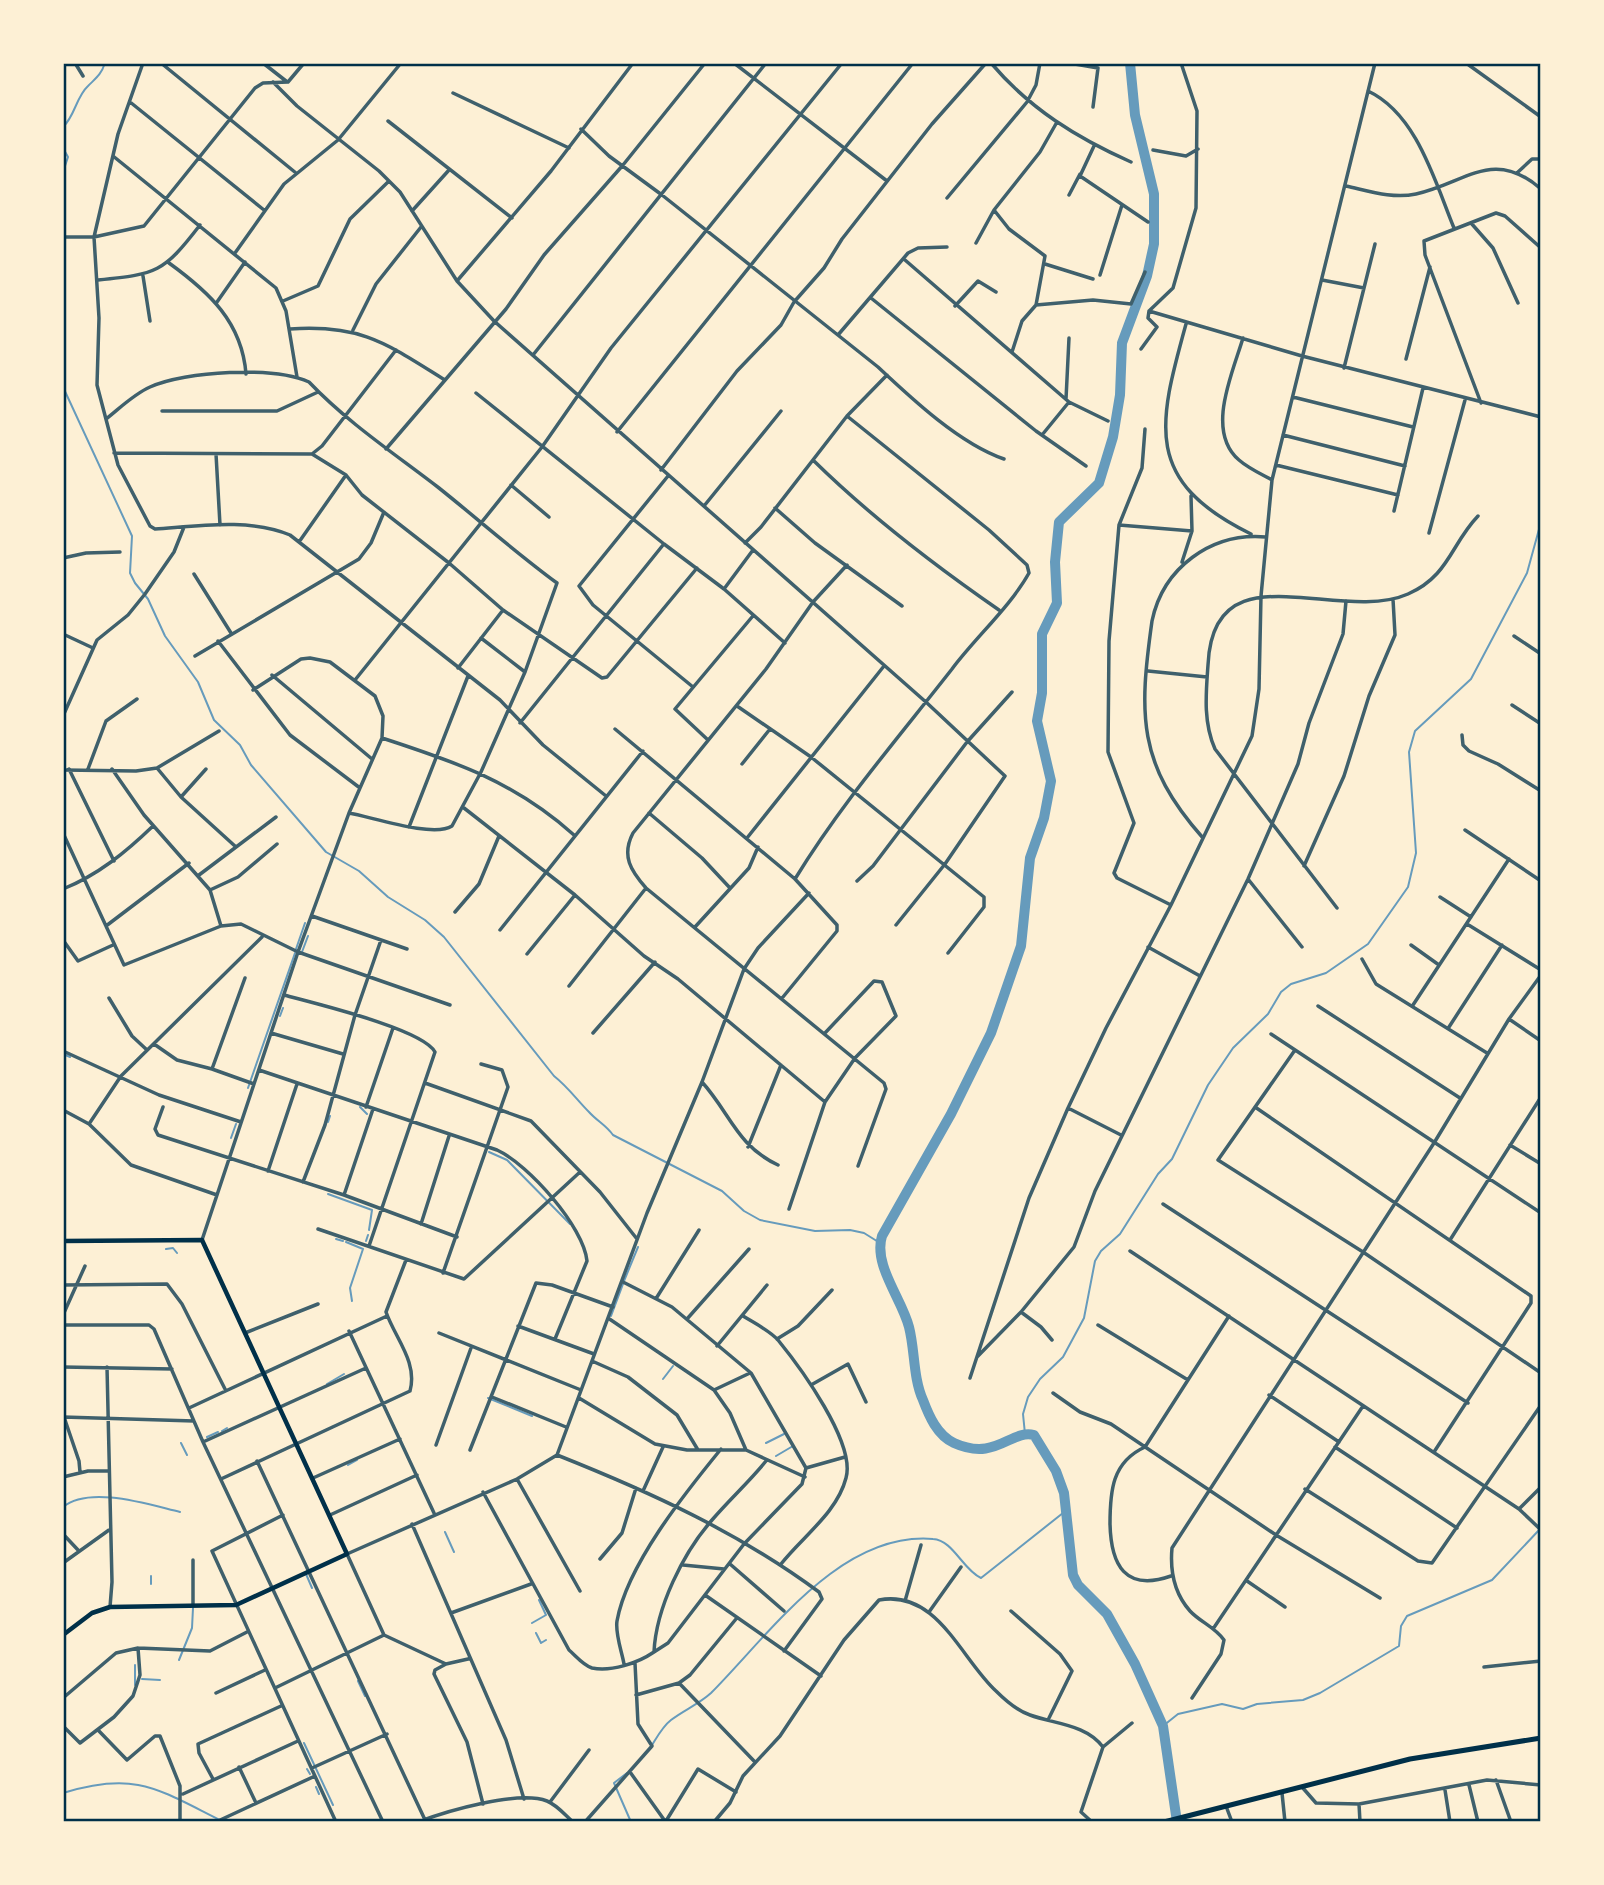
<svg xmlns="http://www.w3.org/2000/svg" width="1604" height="1885" font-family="'Golos Text',sans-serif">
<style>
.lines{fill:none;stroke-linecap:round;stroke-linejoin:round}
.stream{stroke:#669bbc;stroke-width:2}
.river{stroke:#669bbc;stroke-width:10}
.minor{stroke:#3f606c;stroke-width:3.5}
.secondary{stroke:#003049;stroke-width:4.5}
.trunk{stroke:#003049;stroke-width:5}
.neatline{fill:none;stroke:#003049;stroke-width:2.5}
</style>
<rect width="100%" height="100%" fill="#fdf0d5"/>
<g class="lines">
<!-- stream -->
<path class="stream" d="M63,127C75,116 76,97 88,86C96,78 101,75 105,63
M63,148L68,157L63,172
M63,387L132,536L130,573L135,583L148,599L165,636L198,682L214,720L240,745L251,765L326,852L359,871L388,897L425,920L444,937L554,1076C568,1087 577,1100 589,1112C597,1121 606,1125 613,1135L722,1191L744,1211L760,1220L815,1231L850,1230L864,1233L880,1243
M296,949L305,923
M302,952L308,936
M280,1016L283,1008
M63,1054L70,1057
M248,1088L295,953
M360,1107L367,1114
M328,1122L330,1116
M231,1138L236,1124
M489,1152L507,1160L570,1224
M328,1194L372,1210L369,1230
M336,1239L343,1241
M366,1241L368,1235
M346,1242L363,1249L350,1288L352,1301
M166,1249L173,1248L177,1253
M624,1281L638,1247
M611,1316L623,1284
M663,1379L673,1366
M327,1384L344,1374
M488,1398L532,1416
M222,1431L227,1428
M1025,1434L1023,1414L1028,1397L1040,1379L1063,1357L1084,1318L1095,1261L1101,1251L1120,1234L1158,1174L1172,1159L1208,1085L1233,1048L1268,1014L1281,992L1291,984L1326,973L1368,944L1408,887L1416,853L1409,752L1415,731L1471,679L1527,573L1541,522
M207,1437L218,1432
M181,1443L187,1455
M766,1443L784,1434
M776,1456L793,1446
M348,1465L357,1460
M63,1507C90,1485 150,1505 180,1512
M445,1532L454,1552
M306,1574L312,1588
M151,1576V1584
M532,1623L546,1615L539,1600
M536,1633L541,1643L546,1640
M179,1660L192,1628L193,1608
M135,1665V1685
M142,1679L160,1680
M358,1681L365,1696
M1163,1726L1178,1714L1222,1704L1243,1709L1257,1704L1303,1700L1320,1693L1399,1646L1401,1626L1407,1616L1492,1580L1540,1529
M304,1743L333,1805
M652,1745C657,1737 663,1726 671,1720C684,1710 699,1704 711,1693C769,1635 840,1531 933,1539C953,1540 963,1570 981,1578L1068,1509
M307,1769L310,1774
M627,1773L614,1783L631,1822
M316,1787L319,1794
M63,1793C137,1770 159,1790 224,1822"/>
<!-- river -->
<path class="river" d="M1130,63L1135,115L1154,194V244L1147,276L1122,343L1120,395L1113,437L1099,483L1059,522L1055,562L1057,603L1042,634V693L1037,721L1051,781L1044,818L1030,858L1021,946L991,1033L951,1114L882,1236C873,1265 902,1299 909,1327C915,1350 913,1378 923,1400C929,1416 937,1435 954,1443C996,1462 1011,1429 1034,1435L1056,1471L1064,1493L1073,1575L1078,1585L1107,1614L1135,1664L1163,1726L1177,1822"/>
<!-- minor -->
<path class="minor" d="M75,63L83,76
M143,63L118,134L94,237L99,318L97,385L118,465L150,526L155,529C198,526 250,518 290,535L500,700L543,745L606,796
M161,63L296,173
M263,63L286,81
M734,63L887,181
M991,63C1030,109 1077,138 1131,162
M1069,63L1098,68L1093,107
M1466,63L1541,117
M273,82L297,106L379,171L400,192L457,281L494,321L927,703L1005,776L945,864L896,925
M288,82L304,63
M1368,91C1417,114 1435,182 1454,228
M453,93L569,148
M130,102L264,210
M388,121L512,218
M581,129L609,156L662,195L878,367C912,399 960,444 1004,459
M1094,146L1080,176L1148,222
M1153,150L1186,156L1198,149
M113,156L276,288L286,311L297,377
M1518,172L1532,159H1541
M1346,186C1369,191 1392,199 1416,194C1466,183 1493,147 1541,189
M1069,195L1080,174
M947,198L1027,102L1036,85L1040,63
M412,211L449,170
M1471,223L1493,248L1518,303
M63,237H94L144,226L255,88L263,83L288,82
M976,243L994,210
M235,253L284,184L338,140L401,63
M905,260L1069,402L1108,421
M169,263C209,292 242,322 246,374
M1045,264L1093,279
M1100,275L1122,205
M143,276L150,321
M98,280C157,274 163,273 200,225
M1322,280L1364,288
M457,281L551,171L633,63
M871,298L1036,431L1086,466
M283,301L318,286L350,219L389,181
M217,302L245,262
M1036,305L1045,256L1009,229L994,210L1040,152L1057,122
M955,306L978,281L996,292
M1149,311L1302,356L1541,417
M1186,324C1158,425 1143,481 1251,534
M290,329C362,324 387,344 445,380
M353,330L376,284L421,227
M838,335L908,253L918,248L947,247
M1243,338C1233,372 1205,431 1239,460C1248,468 1261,474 1272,480
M1141,349L1157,327L1148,318L1149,311L1173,288L1196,208L1197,111L1181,63
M1012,352L1022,321L1036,305L1093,300L1131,304L1145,272
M533,355L766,63
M1406,359L1430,267
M1344,368L1375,244
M476,393L664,544L724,589L785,643
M1293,397L1413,427
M1066,399L1069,338
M1481,403L1425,255L1424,241L1496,213L1505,216L1541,248
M162,411H277L318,392
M106,419C120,408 134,394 150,387C185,371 274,366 309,382C348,423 395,454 439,488C479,520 516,553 557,583L525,672L481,772L452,826C433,838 372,817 349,813
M1145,429L1142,468L1119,525L1109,641L1108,752L1134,823L1114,873L1117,878L1171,905
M617,432L913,63
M1042,435L1069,402
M1283,435L1405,466
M386,449L506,309L544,255L623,165L705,63
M114,453L312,454L346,475L362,495L449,563L503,610L602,678L607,677L697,568
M216,454L220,525
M312,454L322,446L396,350
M814,461C870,516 934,565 999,610
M1276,465L1398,495
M661,470L737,371L781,325L794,302L824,268L842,239L932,124L986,63
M668,476L579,586L593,605L693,687
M511,485L549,517
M704,506L781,411
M775,508L815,543L902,606
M1394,511L1423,388
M1119,525L1192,531
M1429,533L1465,400
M299,542L346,475
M745,543L761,527L847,416L887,375
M63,558L86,553L120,552
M1182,562L1192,531L1191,496
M847,565L813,602L766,669L633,833C621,856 631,871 646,888L884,1083L886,1089L858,1166
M194,574L231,633
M724,589L753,550
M63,634L93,648
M1514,636L1541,654
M481,638L525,672
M218,641L290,735L360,788
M195,656L359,559L371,543L384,512
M458,668L503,610
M1148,671L1207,677
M272,675L372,759
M355,680L542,447L611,348L842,63
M1512,705L1541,724
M737,706L811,757L984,897V907L948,953
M63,716L97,640L128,615L145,594L174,552L184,527
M520,723L663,545
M615,729L795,879L837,925V931L783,997
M1462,735L1463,745L1469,751L1498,764L1541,791
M382,738C456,762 515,782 574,835
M708,740L675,709L752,617
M742,764L770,729
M157,768L181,797L236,847
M69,769L114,861
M88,769L106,721L137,699
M112,769L144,815L210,890L221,926
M63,770L136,771L157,768L219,731
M181,797L206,769
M464,808L575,895L644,956L678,979L825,1102
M649,813L702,858L730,888
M409,827L468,676
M1465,830L1541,881
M63,833L124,965L221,926L241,924L298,952L450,1005
M747,838L884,666
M1203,838C1137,764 1139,714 1152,621C1163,568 1211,532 1266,537
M1304,866L1344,776L1369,696L1395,635L1393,599
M199,875L276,817
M795,879C841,804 898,738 952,669C975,638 1010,607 1029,573L1027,565L989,530L847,416
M1248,879L1302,947
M857,881L873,866L967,742L1012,692
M63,889C98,875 126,852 153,826
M210,890L238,877L277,844
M1440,897L1471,917
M1337,908L1215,749C1203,722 1206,693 1208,665C1213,546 1338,625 1408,594C1449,576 1451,544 1478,516
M455,912L479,884L499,836
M312,916L407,949
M1467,924L1541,970
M106,926L189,863
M695,927L749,868L758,847
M500,930L643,751
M63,940L78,961L113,945
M1411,945L1439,965
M1148,947L1200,976
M527,954L575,895
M1362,959L1376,984L1487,1053
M245,978L212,1069L254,1084
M569,986L646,888
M284,995C313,1003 423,1029 435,1052L369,1246
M109,998L132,1036L147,1050
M1413,1005L1509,859
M1318,1006L1460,1098
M1509,1019L1541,1041
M1449,1027L1502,945
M271,1033L343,1054
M593,1033L655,962
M1271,1034L1541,1213
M154,1044L177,1060L212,1069
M1295,1050L1218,1160L1363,1252L1541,1373
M63,1051L159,1095L241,1122
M259,1070L497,1150C528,1164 584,1227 587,1261L555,1339
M702,1082C730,1113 737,1146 778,1165
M425,1083L531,1121L600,1192L637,1239
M163,1107L155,1129L158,1135L344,1195L457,1237
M366,1107L393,1028
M1255,1107L1531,1296V1303L1434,1452
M1068,1108L1121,1135
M63,1110L89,1124L131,1165L217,1195
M89,1124L121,1076L262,937
M1510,1145L1541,1164
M748,1147L781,1065
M268,1171L297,1084
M303,1182L325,1125L355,1015L381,940
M344,1195L373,1109
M1163,1204L1468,1403
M789,1209L825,1102L855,1058L896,1016L882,982L874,981L825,1033
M421,1224L449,1136
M318,1229L464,1279L580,1172
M202,1240L298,952L349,813L382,738L383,716L375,696L330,662L310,658L301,659L253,690
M1450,1240L1541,1097
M1130,1251L1519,1509L1541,1530
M443,1273L508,1087L502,1070L481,1064
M623,1282L672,1307L751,1373L806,1468L802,1484L744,1544L668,1643L654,1652
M63,1285L167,1284L182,1304L225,1389
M657,1297L699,1230
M1021,1312L1041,1327L1052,1340
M63,1315L85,1266
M743,1316C754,1323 769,1330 778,1340C800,1367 856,1443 846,1478C837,1513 802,1537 781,1564
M608,1318L714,1390L730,1413L746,1450
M687,1319L749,1249
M63,1325H149L154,1329L203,1442L383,1822
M1098,1325L1188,1380
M518,1326L594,1354
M349,1331L434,1513
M245,1333L318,1304
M439,1333L581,1390
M777,1339L798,1326L832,1290
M717,1346L767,1285
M977,1357L1021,1312L1074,1247L1095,1191L1248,879L1298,764L1309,723L1343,634L1346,601
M592,1361L628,1377L677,1415L698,1450
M63,1367L172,1369
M107,1367L112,1582L110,1607
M970,1378L1029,1198L1068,1108L1106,1028L1171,905L1252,736L1259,689L1261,596L1272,480L1375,63
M811,1385L848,1364L866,1402
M714,1390L750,1373
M1053,1393L1080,1412L1111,1424L1276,1535L1380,1598
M1269,1395L1339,1442
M492,1397L566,1427
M579,1398L655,1444L687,1450H746L805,1477
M189,1408L387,1316
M63,1417L194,1421
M64,1417L79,1461L80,1472
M203,1442L366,1368
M436,1445L471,1348
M1335,1447L1457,1528
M470,1450L536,1283L552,1285L613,1307
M557,1455C650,1492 738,1532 819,1592L822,1599L784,1651
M257,1461L426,1822
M806,1468L845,1457
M63,1477L88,1471H109
M313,1478L400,1439
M221,1479L410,1391C418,1362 395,1338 386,1312L406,1260
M517,1479L580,1591
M1305,1489L1418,1561L1432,1563L1541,1405
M643,1491L663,1447
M483,1492L569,1650C576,1656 583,1665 592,1668C611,1672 638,1663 654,1652C656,1608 683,1553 712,1520C729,1500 749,1482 766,1461
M1519,1509L1541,1487
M283,1515L212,1551L336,1822
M330,1515L417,1475
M412,1524L506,1740L524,1799
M63,1534L78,1550
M600,1559L622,1533L636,1488
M63,1563L109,1530
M730,1564L784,1611
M683,1565L724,1569
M1171,1576C1125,1592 1111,1565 1110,1524C1110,1491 1112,1462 1145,1447L1229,1316
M1247,1581L1285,1607
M705,1595L821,1676
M905,1601L921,1545
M193,1605V1560
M1011,1611L1060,1654L1072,1671L1049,1718
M929,1612L961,1567
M451,1613L531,1584
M1213,1629L1363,1406
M468,1659L446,1664L384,1635L347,1554L517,1479L557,1455L647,1213L702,1082L744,969L758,948L809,893
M446,1664L435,1670L434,1674L467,1742L483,1804
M624,1664C622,1652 615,1634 617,1621C627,1565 685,1493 721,1449
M1484,1667L1541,1661
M679,1683L754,1761
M275,1688L384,1635
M216,1693L265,1670
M636,1695L679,1683L690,1675L736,1619
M63,1698L116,1653L138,1648L210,1651L247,1632
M1192,1698L1221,1654L1224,1640C1215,1627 1200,1622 1190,1611C1174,1593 1170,1570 1172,1548L1434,1143L1509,1019L1541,975
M63,1726L80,1743L114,1717L133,1696L140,1675L138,1648
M98,1730L127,1760L155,1736H160L180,1786V1822
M239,1767L256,1803
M312,1768L387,1734
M630,1772L665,1821
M213,1779L199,1753L198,1744L281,1706
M1496,1780L1511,1822
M1469,1785L1478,1822
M1302,1787L1316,1803L1359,1804L1487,1780L1541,1785
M1445,1790L1450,1822
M1282,1793L1285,1822
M183,1794L298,1741
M550,1802L589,1750
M1359,1804L1360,1822
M1226,1806L1232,1822
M218,1821L315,1776
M666,1821L698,1769L736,1792
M145,1822H175
M418,1822C447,1811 518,1790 547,1801C557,1805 565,1815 573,1822
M585,1822L652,1746L638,1724L635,1663
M714,1822L730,1803L743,1776L780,1736L844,1640L879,1600C937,1589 961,1659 996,1691C1005,1700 1018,1711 1030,1715C1054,1724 1086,1724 1103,1747
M1092,1822L1081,1812L1103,1747L1132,1723"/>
<!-- secondary -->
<path class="secondary" d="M63,1241L202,1240L347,1554L236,1605L110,1607L92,1613L63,1635"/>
<!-- trunk -->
<path class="trunk" d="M1164,1822L1410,1759L1541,1738"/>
</g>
<!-- border -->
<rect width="1604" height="1885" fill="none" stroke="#fdf0d5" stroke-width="130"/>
<rect x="65" y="65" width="1474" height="1755" class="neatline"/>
</svg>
